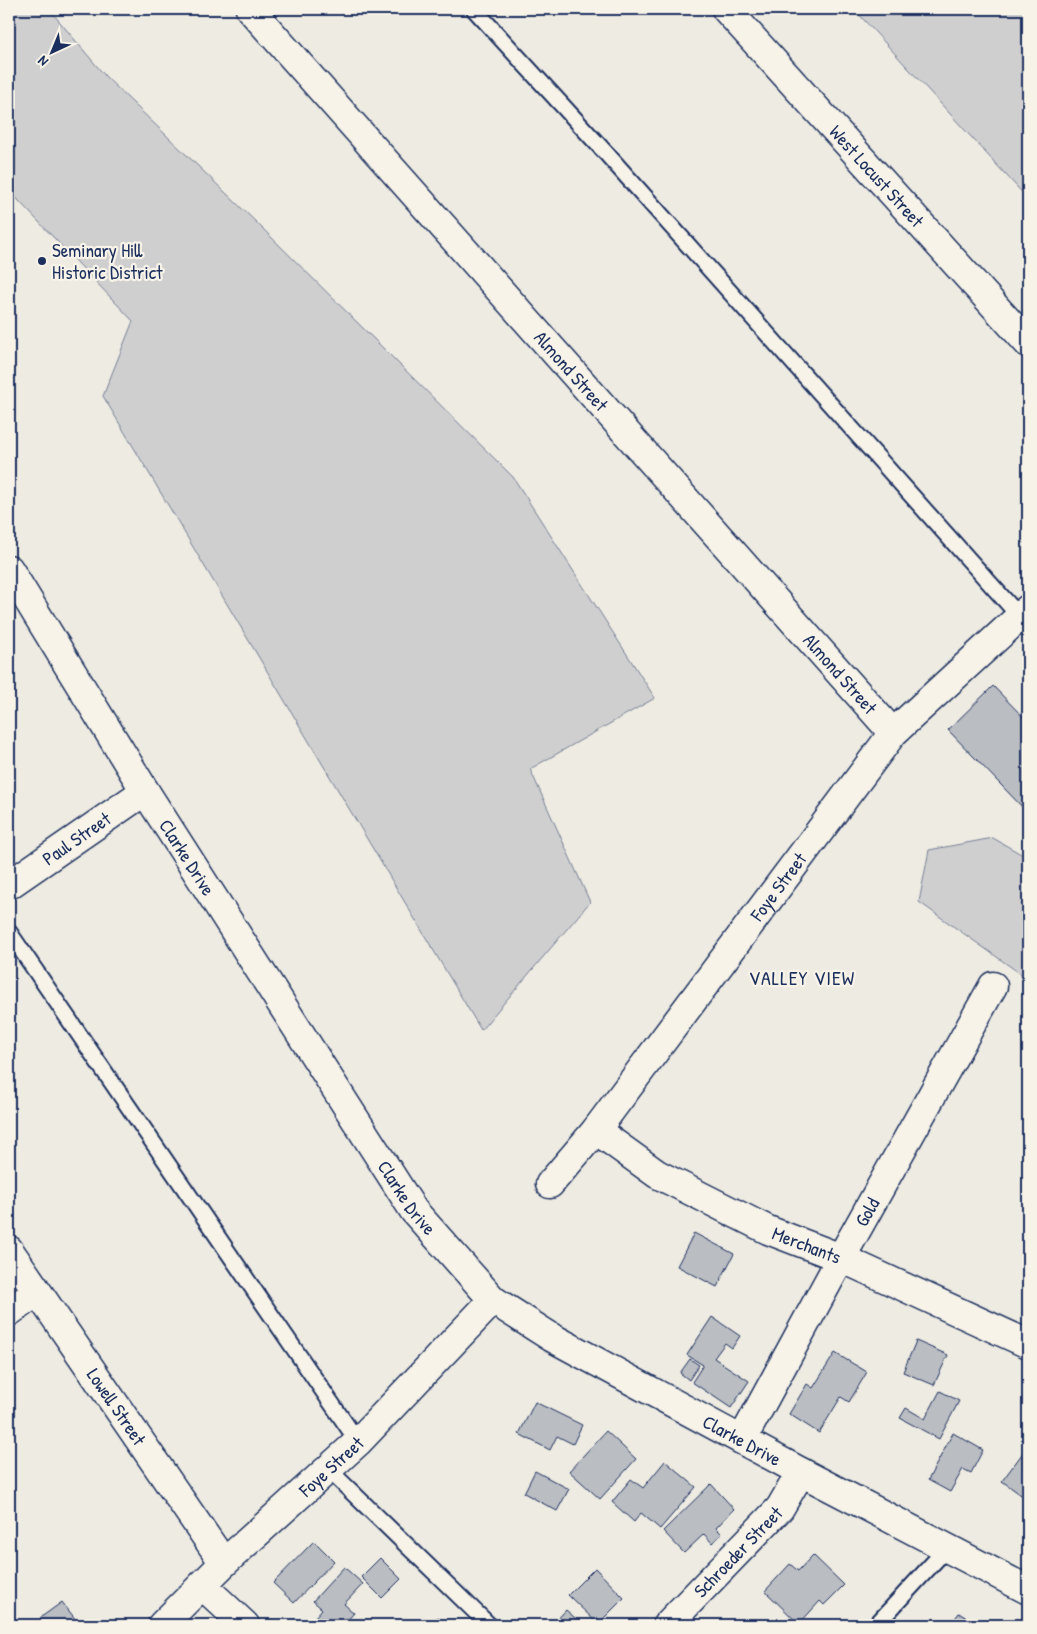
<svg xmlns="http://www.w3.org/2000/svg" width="1037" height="1634" font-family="'Patrick Hand',sans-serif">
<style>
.green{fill:#cfcfcf;stroke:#757f96}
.building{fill:#babdc2;stroke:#1b2f5e}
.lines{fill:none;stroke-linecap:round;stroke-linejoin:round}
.lane-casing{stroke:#1b2f5e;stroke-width:19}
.street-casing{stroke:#1b2f5e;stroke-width:31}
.secondary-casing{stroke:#1b2f5e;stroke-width:31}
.lane{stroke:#f7f3e8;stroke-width:15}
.street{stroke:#f7f3e8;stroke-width:28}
.secondary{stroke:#f7f3e8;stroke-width:28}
.poi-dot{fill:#1b2f5e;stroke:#f7f3e8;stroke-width:2}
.labels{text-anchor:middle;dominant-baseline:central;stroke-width:4.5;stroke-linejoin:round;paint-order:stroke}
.street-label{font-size:19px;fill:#1b2f5e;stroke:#f7f3e8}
.poi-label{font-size:19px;fill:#1b2f5e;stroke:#f7f3e8;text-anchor:start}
.neighbourhood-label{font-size:20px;letter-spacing:1px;fill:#1b2f5e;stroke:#f7f3e8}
</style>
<rect width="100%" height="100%" fill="#eeebe2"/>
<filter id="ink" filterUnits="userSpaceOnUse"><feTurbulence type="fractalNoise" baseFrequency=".02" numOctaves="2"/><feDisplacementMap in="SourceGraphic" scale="10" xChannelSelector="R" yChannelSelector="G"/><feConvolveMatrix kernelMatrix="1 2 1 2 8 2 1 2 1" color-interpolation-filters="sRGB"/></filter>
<g filter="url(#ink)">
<!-- green -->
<path class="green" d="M9,9H49L106,77L259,225L513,477L655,698L530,769L590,902L481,1030L103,396L133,321L18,200L9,186Z
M854,9H1022L1028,15V199Z
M993,838L1028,858V979L919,902L929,850Z"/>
<!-- building -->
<path class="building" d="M993,686L1028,722V813L948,730Z
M694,1233L734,1254L717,1287L677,1266Z
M712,1317L740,1336L732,1348L725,1343L714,1358L749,1381L731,1408L692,1382L703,1365L687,1355Z
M916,1341L948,1355L934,1385L903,1372Z
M835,1353L867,1372L849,1402L841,1397L819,1433L789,1414L807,1384L813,1388Z
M690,1359L699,1365L689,1380L680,1373Z
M940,1391L959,1401L939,1439L900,1418L906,1408L925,1419Z
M535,1402L582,1425L573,1444L557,1436L550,1450L519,1434Z
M606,1431L636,1459L600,1499L569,1471Z
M953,1433L983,1450L971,1473L963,1469L950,1492L928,1480Z
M1028,1446V1500L1002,1481Z
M665,1461L696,1487L660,1529L641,1513L634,1522L612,1502L631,1479L643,1488Z
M535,1471L569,1489L557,1511L524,1493Z
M711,1484L734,1509L716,1528L722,1534L712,1543L704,1534L684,1553L663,1531Z
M314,1541L334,1561L294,1603L273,1583Z
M813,1555L844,1585L824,1605L820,1601L799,1624L765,1591L790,1564L798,1571Z
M380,1558L401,1579L382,1598L361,1577Z
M344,1567L363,1584L344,1604L354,1613L343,1625H310L309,1624L322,1609L313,1601Z
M595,1568L624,1598L598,1624L568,1595Z
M62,1602L80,1625H46L40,1618Z
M566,1610L583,1625H552Z
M959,1613L977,1625H950Z
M438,1617L447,1625H430Z"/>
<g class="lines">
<defs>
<path id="lane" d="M474,9L605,152L1020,617
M9,932L358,1442
M328,1469L489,1625
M876,1625L947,1548"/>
<g id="street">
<path id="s1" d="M250,9L893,733"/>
<path id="s2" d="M9,569L145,791L414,1211L493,1300L551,1337L801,1472L1028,1590"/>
<path id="s3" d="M9,885L145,791"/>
<path id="s4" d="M596,1130L657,1174L768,1230L841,1258L1028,1344"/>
<path id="s5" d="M550,1184L596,1130L893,733L1028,609"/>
<path id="s6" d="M9,1250L224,1563"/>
<path d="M9,1312L37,1292"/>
<path id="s7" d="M742,1440L841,1258L993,986"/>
<path d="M202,1585L245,1625"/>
<path id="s8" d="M162,1625L224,1563L358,1442L493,1300"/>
<path id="s9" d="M667,1625L780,1508L801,1472"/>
</g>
<g id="secondary">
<path id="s10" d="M726,9L1028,343"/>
</g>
</defs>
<!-- lane casing -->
<use href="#lane" class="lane-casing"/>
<!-- street casing -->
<use href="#street" class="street-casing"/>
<!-- secondary casing -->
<use href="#secondary" class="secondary-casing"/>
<!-- lane -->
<use href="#lane" class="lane"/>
<!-- street -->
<use href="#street" class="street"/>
<!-- secondary -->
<use href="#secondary" class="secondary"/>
</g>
</g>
<!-- markers -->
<circle class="poi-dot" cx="42" cy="261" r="5"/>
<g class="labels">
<!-- street labels -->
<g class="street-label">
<text stroke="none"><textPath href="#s10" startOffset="225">West Locust Street</textPath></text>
<text stroke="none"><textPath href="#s1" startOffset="484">Almond Street</textPath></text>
<text stroke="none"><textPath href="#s1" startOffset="889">Almond Street</textPath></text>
<text stroke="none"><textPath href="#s3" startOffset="82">Paul Street</textPath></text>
<text stroke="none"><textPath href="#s2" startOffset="339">Clarke Drive</textPath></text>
<text stroke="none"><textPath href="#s5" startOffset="375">Foye Street</textPath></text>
<text stroke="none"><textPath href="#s2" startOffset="744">Clarke Drive</textPath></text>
<text stroke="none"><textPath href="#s7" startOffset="260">Gold</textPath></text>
<text stroke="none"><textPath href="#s4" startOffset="241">Merchants</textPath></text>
<text stroke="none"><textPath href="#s6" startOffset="190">Lowell Street</textPath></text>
<text stroke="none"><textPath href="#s2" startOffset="1164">Clarke Drive</textPath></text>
<text stroke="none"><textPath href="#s8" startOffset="232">Foye Street</textPath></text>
<text stroke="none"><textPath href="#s9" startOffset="102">Schroeder Street</textPath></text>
</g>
<!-- poi labels -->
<g class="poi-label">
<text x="52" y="250">Seminary Hill<tspan x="52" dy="22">Historic District</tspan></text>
</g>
<!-- neighbourhood labels -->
<g class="neighbourhood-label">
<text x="802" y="977">VALLEY VIEW</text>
</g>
</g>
<!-- margin -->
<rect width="1037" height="1634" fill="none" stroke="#f7f3e8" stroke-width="30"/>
<rect x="15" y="15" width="1007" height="1604" fill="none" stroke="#1b2f5e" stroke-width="2" filter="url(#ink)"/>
<!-- north arrow -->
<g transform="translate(52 52) rotate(224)" stroke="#f7f3e8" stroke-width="4" paint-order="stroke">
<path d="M0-4L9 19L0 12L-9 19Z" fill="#1b2f5e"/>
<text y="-8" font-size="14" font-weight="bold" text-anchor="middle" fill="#1b2f5e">N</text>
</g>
</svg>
